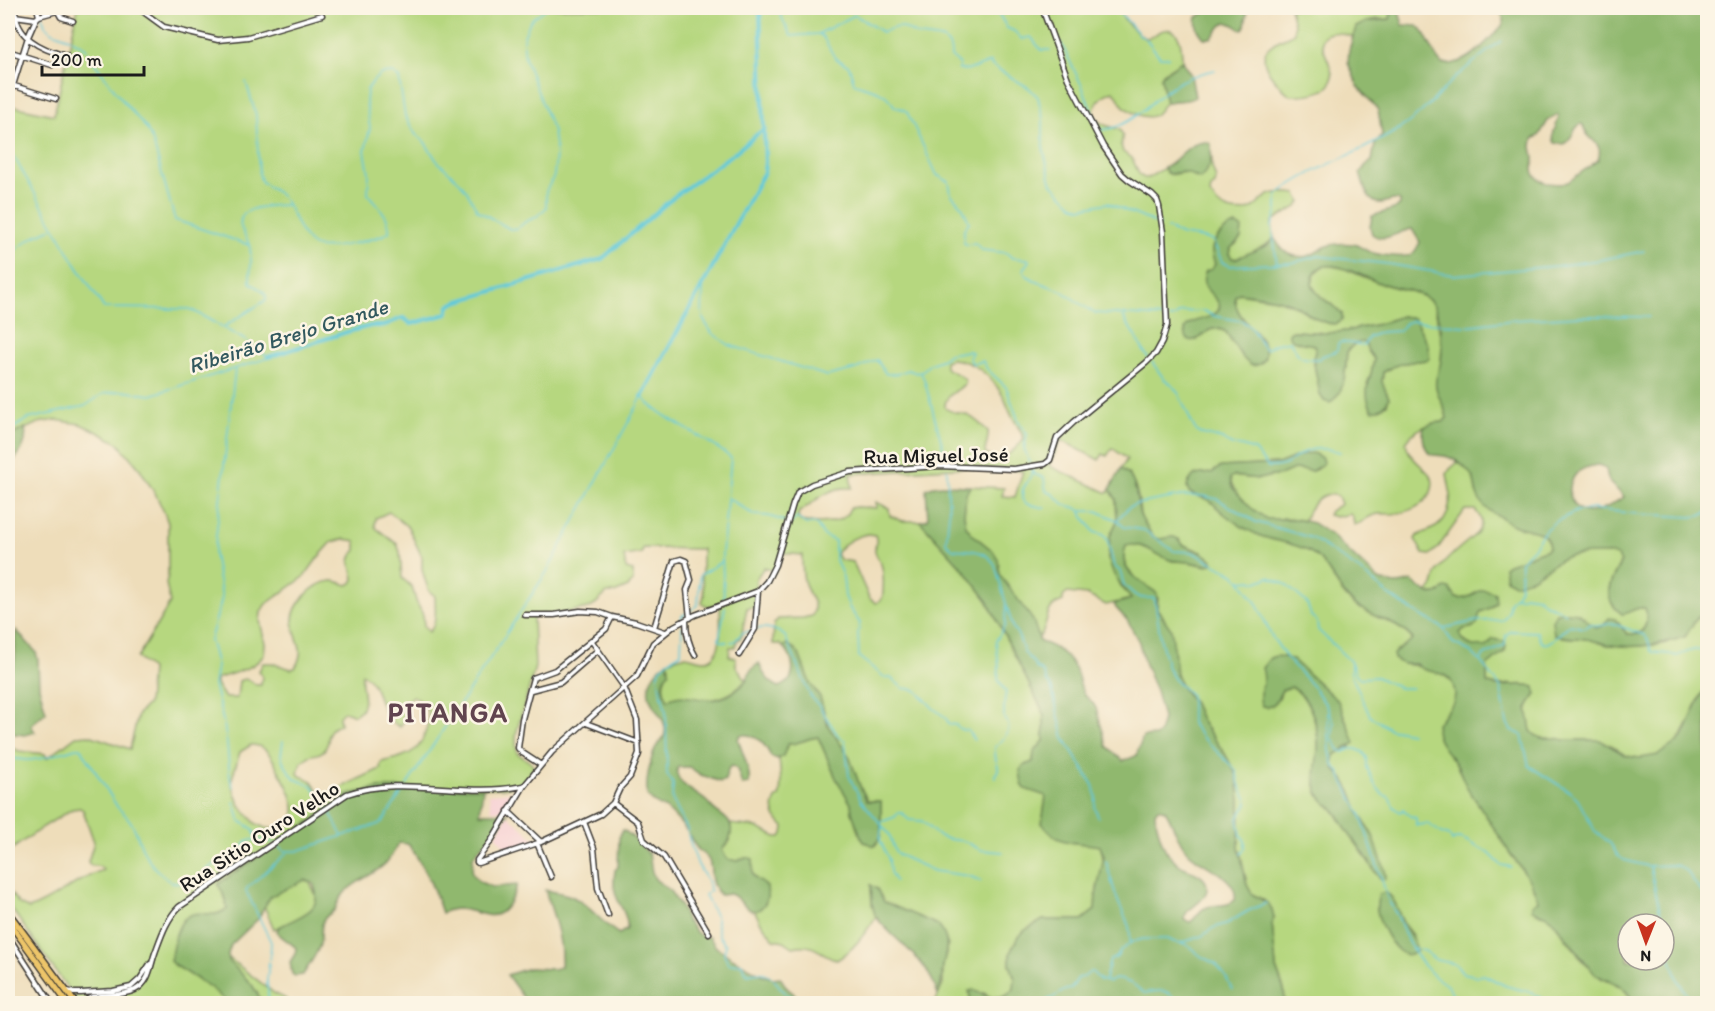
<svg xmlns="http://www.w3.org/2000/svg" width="1715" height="1011" font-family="Itim,sans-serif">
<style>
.built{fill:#f7cfd3}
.green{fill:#b6d77f;stroke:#697a4e;stroke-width:1.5;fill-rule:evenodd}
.forest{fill:#90b86e;stroke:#566a45;stroke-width:1.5;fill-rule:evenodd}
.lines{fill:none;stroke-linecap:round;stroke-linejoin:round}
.stream{stroke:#5fc9db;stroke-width:1.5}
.canal{stroke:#5fc9db;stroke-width:4}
.minor-casing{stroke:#3c3934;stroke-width:7}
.primary-casing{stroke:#3c3934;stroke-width:8}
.minor{stroke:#fff;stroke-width:4}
.primary{stroke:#edc569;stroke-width:5}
.labels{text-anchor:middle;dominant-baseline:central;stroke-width:5;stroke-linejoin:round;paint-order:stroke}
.street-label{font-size:21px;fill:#1c1c1c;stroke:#fcf5e5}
.water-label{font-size:22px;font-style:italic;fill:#33595f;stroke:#fcf5e5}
.district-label{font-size:27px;font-weight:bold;letter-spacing:1.5px;fill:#61444f;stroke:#fcf5e5}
</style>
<rect width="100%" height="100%" fill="#fcf5e5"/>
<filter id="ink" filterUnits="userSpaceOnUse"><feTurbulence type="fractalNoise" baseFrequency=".0167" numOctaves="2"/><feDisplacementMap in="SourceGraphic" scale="12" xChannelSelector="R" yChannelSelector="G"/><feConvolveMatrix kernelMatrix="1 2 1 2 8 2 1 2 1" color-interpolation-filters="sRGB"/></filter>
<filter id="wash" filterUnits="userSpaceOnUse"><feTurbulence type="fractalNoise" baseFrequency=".008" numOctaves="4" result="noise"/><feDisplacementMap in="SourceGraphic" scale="24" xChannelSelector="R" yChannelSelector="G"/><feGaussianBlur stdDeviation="1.35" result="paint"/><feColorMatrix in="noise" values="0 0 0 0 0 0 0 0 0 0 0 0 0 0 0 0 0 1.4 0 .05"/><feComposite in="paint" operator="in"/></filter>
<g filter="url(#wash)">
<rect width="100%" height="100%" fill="#eeddba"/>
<!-- built -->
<path class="built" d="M514,792L504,810H491L489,794Z
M508,815L536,840L508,851L496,835Z"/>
<!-- green -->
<path class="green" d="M78,8H1117L1127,23L1144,38C1152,38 1154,34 1161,31C1181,23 1182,48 1182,61L1163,73L1161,77L1166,103C1160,107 1161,110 1156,114C1147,122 1127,111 1121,103C1118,98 1118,95 1113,91C1106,93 1103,96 1098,102C1085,120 1105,126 1119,129L1123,135L1121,145L1123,152L1132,158L1139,174L1144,178H1148L1164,168C1171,181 1178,170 1188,173C1189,173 1196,178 1197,178L1207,170L1212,155V167L1216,179L1215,185L1211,188L1210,194C1219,210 1237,217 1254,207C1259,204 1263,198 1269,195C1277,191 1288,193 1297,194L1301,202L1297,207L1274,220L1272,223L1274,238C1269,244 1239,261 1232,258C1231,257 1230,256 1229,254L1230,249L1237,243L1242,232L1215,264L1212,269L1216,299L1220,306C1217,318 1205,319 1195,321L1197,340C1206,331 1214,325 1226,332L1242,357L1259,337C1249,325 1233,312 1235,296L1239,293C1257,297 1278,297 1295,306C1309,312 1323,327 1339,323L1342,314L1330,303L1318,296L1312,285L1314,275L1319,269L1325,265L1343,268L1379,283L1420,294L1432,303L1435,308L1442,343L1439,396L1443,403L1447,418L1443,422C1429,423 1413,430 1406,442C1408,458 1421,464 1430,475C1434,479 1433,487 1431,492C1425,506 1407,513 1392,514C1386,514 1380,513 1374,515C1366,517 1362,524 1354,525L1353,517L1350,514L1336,517L1328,515L1330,511L1341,504L1338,496C1319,489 1311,506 1303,521C1297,519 1290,518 1284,518C1279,519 1274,521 1269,520C1256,517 1232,491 1230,478L1232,476L1259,479L1271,476H1278L1293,469L1312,471L1317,469L1323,464L1303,454L1278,464L1221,467L1212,473L1194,476C1175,496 1201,495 1210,501C1222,510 1232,522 1246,529C1267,538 1291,540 1311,552C1329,564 1335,588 1351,602C1369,618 1397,620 1413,640L1396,651L1403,664C1426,666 1473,677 1450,710C1446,715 1440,720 1436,724L1439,740L1453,759L1469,789L1476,797L1509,852L1529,879L1538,899V901L1533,904L1540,914L1547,915L1551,918L1584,962L1601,978L1622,987L1633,1000L1638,1003H1285L1284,990L1276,968L1272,923L1274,917L1264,900L1252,894L1247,885L1239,847L1240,800L1237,776L1225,754L1202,722L1193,701L1184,691L1176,674L1174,648L1163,616L1157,609L1158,598C1144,579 1116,575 1126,545L1132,544L1142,546L1172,561H1184L1207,566L1202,552L1182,544L1179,539H1162L1158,540C1153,537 1143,523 1141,517C1139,512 1139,507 1139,502C1137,491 1133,474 1121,469L1127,459L1112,448L1107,456L1103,454L1099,460L1061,440L1049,466L1108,493L1110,489L1116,499L1117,521L1110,536L1108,559L1121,586L1131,599L1106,605L1087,595L1067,593L1063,597V601C1042,607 1050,624 1039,638L1032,620L1000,575L998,559L993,551L972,534L966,527L964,515L966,494L970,486L1004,488L1002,496L1015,497L1023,471L969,467L850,474L852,488C829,486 816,501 799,512L798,516L800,521C816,523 843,527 850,508L856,507L877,508L876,502L889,508L890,516L903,521H920L966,572L987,600L1044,714V741L1034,752L1033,762L1025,765L1022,784L1026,789L1047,796L1042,823L1085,843L1100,846C1108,866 1098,875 1096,895C1095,900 1096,905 1095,910L1082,920H1043L1017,939L1010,953V964L1015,979L1014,989L1006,996L992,998L984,993L969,992L971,1003H935L943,984V966L948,945L942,931L938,925L884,902L877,889L871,886L872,905L876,917C865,933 854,950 837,960C818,953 814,942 793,947L784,941L774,939L761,923L754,910L760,909L756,879L752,872L737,861L727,860L722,850L730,841V824L756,827L776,837H781L783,834L784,827C777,820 770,812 775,801C778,794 778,802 780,793C782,782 780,769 779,759L783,755L788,744C798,744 808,738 818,737L836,778L851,804L857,829L864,842L881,836V801H868L860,786L849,756L828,726L820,697L810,683L801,661L787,645L783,647L779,644H773L774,624L778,619L803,618L812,616C819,603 808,596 805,584C802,575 802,564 802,555L781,553L775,572L764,567L756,579L757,592L754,607L747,608L741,638L737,640L735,647H730L729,656L736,658V666L746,680C725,706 697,700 668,701C656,676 672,679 668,661C674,659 681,655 686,656C693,657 698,660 705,660C725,659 720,620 720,606H707L702,603L704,596L702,578V549L643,548L642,553L624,556L626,569L633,571V582L628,587L614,593H607L592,607L564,613L543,614L533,618L535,667L516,734V744L517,753L530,762L534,767L524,781L519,785L502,788H412L288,837L219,883L226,900L227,909L218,914L170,961L173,964L210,987L228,1003H78L8,904V890L19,904L29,909C55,900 76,879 103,870L101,867L90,865L88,862L94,842L83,810L80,808L72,809L43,827L8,852V746L19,751L45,754L47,758L76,736L89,735L130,749L138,714L148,704L151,669L137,658L170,603L166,583L168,576V523L164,512L156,495L140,469L118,443L96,431L80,424L56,420L38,423L8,437V105L54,115ZM1402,316L1429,359L1426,360C1411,362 1395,363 1383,373L1382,383L1389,398L1387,404L1377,410L1367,384L1372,371L1374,359L1368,351L1365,343C1358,340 1351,346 1347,351L1346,368L1340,393L1317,379L1313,358L1317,348L1315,345L1293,331L1328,333L1346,331L1379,324ZM951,359C974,360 992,377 1003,396C1007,403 1009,412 1013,418C1018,426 1021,431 1024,439C1015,450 999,467 985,453C985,445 989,440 988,431C981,425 973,416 964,414C956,412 952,413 945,408C944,393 959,392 966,382C962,373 951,373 945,367V361ZM389,512L408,527L422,557V569L425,580L429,591L435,596C435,608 438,623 429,632L424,626L423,615L416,601L412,587L402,578L400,552L397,544L376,528L375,525L376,518ZM868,534L875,535C878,542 875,544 875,550C875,555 879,559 881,564C884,572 884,590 882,599L876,603L869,598L853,562L841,560L836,555C840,544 856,536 868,534ZM344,539L356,541V550C345,562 353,566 354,579L352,583L348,585C342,584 337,580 331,581C313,583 291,605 293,624C295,641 307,648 295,668L291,669L272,663H263L259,671L262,677L261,685H256C251,681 246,677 239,681L237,698H225L216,684V679C232,673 253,670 264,655L265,643L260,621L261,612L265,605L304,577L317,559L332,542ZM1284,657L1293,661C1313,678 1339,697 1347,723C1350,731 1350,739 1351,747L1340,751L1335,756L1333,763L1335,770L1343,778L1352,793L1359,813L1373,836L1386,875L1376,874C1367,858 1356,844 1346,828C1341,822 1338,815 1333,809C1328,803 1321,800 1318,793C1312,778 1318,762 1318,747C1318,726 1311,697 1291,687L1282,690L1279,698L1260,693L1265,677ZM362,674C382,683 376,716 400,727C408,717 403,703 413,696C419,699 427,707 428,714C430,722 423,743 416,749C406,757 393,759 381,762L380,769L327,794H320L311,780L300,776L298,773L301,762C304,760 307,758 309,756C314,754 319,755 323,751C335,739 320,733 340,724L339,717C343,710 347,711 354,715C372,706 359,689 362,674ZM251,745C268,744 273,761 280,773C290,790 304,815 284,830L265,828L255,823L239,804L231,782L240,752ZM1393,899L1404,925L1412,935L1396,948C1386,938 1381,924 1377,910Z
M1290,8H1388L1391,14L1390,19H1377L1356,27L1354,37C1347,36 1338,31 1331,33C1297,39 1377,96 1290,95C1279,86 1254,62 1269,47C1275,41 1287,37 1294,33V24Z
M1458,462L1468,470L1474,478L1476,492L1488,510L1517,526L1535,530L1544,535L1548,540L1549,546L1546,550C1534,553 1529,556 1518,561C1512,563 1509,562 1504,567L1529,580C1540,572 1553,561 1566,557C1577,554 1604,552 1615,555C1620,556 1619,557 1621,561C1611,580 1599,597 1622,614C1630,613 1636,606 1645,608C1651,622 1643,637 1627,634L1618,622H1607C1595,633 1595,627 1586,620C1578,613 1566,611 1556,613L1554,635L1560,637L1588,639L1608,645H1656L1667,643L1689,630L1698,616L1704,614L1707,616V689L1702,693C1689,717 1687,743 1658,755C1650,759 1635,759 1626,756C1620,754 1617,748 1611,745C1608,743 1602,742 1598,741C1584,737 1540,745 1532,732C1529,728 1529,723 1528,718C1526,710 1528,704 1534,698L1511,684L1493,686L1487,683V666L1505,651C1490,648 1463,650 1460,633L1464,629L1471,628L1476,625L1480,612L1490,608L1471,597L1465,600L1456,598L1450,589L1438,595L1427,593C1436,585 1433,580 1437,572C1445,558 1465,544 1477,533C1483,524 1483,519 1475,510H1465L1438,548L1430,555L1423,554L1415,539L1417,536L1436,527L1444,520L1448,512L1451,495L1447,474L1450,469Z
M308,878L322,908L274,929L261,899Z
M229,958L274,993L286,999L287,1003H261C257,986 240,974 229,961Z"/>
<!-- forest -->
<path class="forest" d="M1208,8H1248L1245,26L1243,29H1240C1220,15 1225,25 1211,38H1204C1198,31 1195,26 1197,17L1207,11Z
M1388,8H1398L1403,25L1417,26L1422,29L1437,58L1442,64C1469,66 1485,43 1503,25L1504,20L1501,13L1487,8H1707L1708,616L1704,614L1698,616L1685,637C1660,645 1636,649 1610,645C1602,644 1594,640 1586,639C1575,637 1564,639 1554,634L1552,621L1556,613C1563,612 1570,611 1577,613C1590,618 1596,640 1609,618L1615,619L1627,634H1639C1647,627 1649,617 1645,608C1637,606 1630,613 1622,614C1599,597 1611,581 1621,562C1617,553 1610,554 1601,554C1590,554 1574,554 1564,558C1547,566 1533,581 1514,584L1506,579L1504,567C1509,562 1512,563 1518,561C1528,556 1535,553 1546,550L1549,546C1546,529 1529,531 1516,526C1510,524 1505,520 1500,517C1492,513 1483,507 1479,499C1473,488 1478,480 1467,470C1462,464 1455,459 1448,457C1443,455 1439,456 1434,455C1423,452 1422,436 1424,427L1434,423L1443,422L1447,418C1445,406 1438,398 1436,387C1434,379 1439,372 1440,365C1444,352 1441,318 1434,306C1426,291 1395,288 1380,283C1362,277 1313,246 1312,285C1320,300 1331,302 1342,314V319L1339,323C1323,327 1309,313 1296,306C1279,297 1257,296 1239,293L1235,296C1234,303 1237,309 1240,314C1247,326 1274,345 1263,361C1260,365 1255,366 1250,365L1242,357L1226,332C1205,320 1205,344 1188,340C1175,317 1208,323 1217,312C1229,299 1194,292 1206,271L1212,269L1215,264C1213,259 1211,254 1212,249C1214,238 1226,227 1236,225L1242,228L1241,238L1230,249L1229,254L1232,258L1235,259L1268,245L1274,238C1280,246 1284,254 1295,256C1310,259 1313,253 1325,247C1334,243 1344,243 1353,244C1359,245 1364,250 1370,252C1378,255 1405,259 1412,254C1416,251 1418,246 1420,242L1412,229C1397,231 1386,244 1372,234L1370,227L1372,216L1397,208L1400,205V201C1392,198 1389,202 1381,203C1367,205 1363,182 1360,173L1366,165L1372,161L1375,144L1382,135L1378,110L1358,86L1348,63L1349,50L1356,27L1366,22L1390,19L1391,14ZM1558,115L1559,117C1557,125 1550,135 1555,143L1564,144C1574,138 1573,127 1581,124L1583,125C1586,142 1605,140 1598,160L1568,182L1560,184L1546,183L1540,180L1535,175L1533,171L1534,158L1532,147L1533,139L1539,136L1549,119ZM1597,465C1611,467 1604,474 1610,483C1614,488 1620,491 1624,497C1614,503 1603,511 1590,512C1570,513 1564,488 1576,474C1581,468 1589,467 1597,465Z
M1182,61L1191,75L1195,97C1186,103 1176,99 1166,103L1161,77L1163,74Z
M1206,142L1211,144C1212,158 1211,169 1200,179L1188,173L1182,172L1170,174L1167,173L1164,168C1181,159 1185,143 1206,142Z
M1402,316L1414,318L1428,345L1429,359L1427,360C1411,362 1395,363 1383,372L1382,382L1389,398C1386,406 1381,410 1373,411C1360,393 1372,378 1374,359L1368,351L1365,343C1358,340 1351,346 1347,352C1344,372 1348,388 1330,403L1324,401L1320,395L1313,358L1316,349L1315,345L1302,343L1293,340L1289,336V333L1293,331L1328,333L1346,331L1379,324Z
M25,428C28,445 19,455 8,467V437Z
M1313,453L1322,458L1323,464L1312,471L1294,469L1278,476H1271L1259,479L1233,476L1230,478L1232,487L1250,507L1267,519H1296L1313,523L1331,535L1379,580C1391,585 1399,585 1412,581C1425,591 1430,602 1445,588L1450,589L1456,598C1475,602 1474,583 1495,593L1496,602L1490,608L1480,612L1477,625L1471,628L1464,629L1460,633C1462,646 1475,647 1486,647L1493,639L1504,641L1506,646L1505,651L1487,666V683C1502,691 1517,680 1535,687L1536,694L1527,708L1531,731L1535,735L1541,738H1557L1564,740H1600L1627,756L1640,758L1658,755L1677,742L1684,735L1702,693L1707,689V1003H1638C1630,999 1628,991 1620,986C1612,981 1602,979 1594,973L1551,918C1545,913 1538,915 1532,909V904L1538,901C1533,881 1519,867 1508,850C1495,830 1482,809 1468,789C1463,781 1461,772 1456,764C1451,756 1444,750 1440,742C1424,715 1464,713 1453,685C1447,668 1426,676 1416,664H1403L1394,659L1393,654L1413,639C1397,620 1369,618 1351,601C1335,587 1329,563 1310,552C1294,542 1275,542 1258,535C1245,529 1234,522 1223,513C1218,509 1214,504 1210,501C1201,495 1175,496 1194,475L1211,473L1221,467L1278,464L1303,454ZM1628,924H1664V960H1628Z
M1121,469C1138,476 1136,501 1140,515C1141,518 1150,532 1152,535C1158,543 1165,536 1174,537C1179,538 1180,543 1184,545C1196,552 1204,551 1213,561L1212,564C1205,566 1201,564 1194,563C1186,561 1177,562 1170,560C1155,555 1142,541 1126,546C1117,572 1139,580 1157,593V609L1171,629L1174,648L1176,674L1184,691L1193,701L1202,722L1225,754L1237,776L1240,800L1239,847L1247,885L1252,894L1269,904L1272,910L1274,917L1272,923L1276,968L1284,990L1285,1003H971L969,991L973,990L992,998L1006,996L1014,989L1015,979L1010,964V953L1017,939L1025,930L1043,920H1082L1095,910L1096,895L1104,856L1100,846C1073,841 1059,847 1042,823L1046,796L1025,789L1022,784L1020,770L1025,765L1033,762L1034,752L1044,741V714L987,600L966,572L920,521L928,519L926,489C938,482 956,486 970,486L966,494L964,515L966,526L972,534L993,551L998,559L1000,575L1033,620L1040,642C1055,646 1070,656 1076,671C1079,678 1080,687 1084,694C1088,700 1093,701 1096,708L1107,746L1123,761L1136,756L1143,737L1156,736L1159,734L1163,719L1162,714L1156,691L1144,662L1139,642L1127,620L1116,608L1114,604L1131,599L1114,575L1108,559L1110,536L1117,521L1116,499L1110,489ZM1158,808L1165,810C1174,824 1177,841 1188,852C1202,867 1239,876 1235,900C1226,908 1215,903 1205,908C1198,911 1196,919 1190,922L1185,920V916L1187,912C1194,906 1207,898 1207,888C1208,874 1188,871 1180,865C1175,861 1171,856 1167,852C1162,846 1155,820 1155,812Z
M16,630L36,652L38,660L39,687L46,712L31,725L35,732L25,735L8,733V674C21,658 12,647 16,630Z
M787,644L795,649L799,654L810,683L820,697L828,726L849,756L860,786L867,801H881V836L875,846L864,842L861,837L852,813L851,804L836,778L818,737C808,738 798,744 788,744L783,756L778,759L771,757C765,743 756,733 740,735L738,739C742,753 751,769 749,784L742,785L737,769L733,766L729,767L725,780L721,782L701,775L689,767H678C672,783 696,792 706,801C710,804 712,809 716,811C726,818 735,823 730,838C729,843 724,846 722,850L727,859L737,861C743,857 747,857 753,859C754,864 752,869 753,874C754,880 763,882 767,887C768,894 768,901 763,906C749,921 741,896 730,894C728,894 722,895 720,895C718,892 714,888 713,884C710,877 712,868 709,861C707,855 701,854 697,848C691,841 689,832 682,825C679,821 670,812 666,809C660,805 652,804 648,796C644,785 651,757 656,747C658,743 663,740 664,736C671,717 645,708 649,686C651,675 660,667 668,661L669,672C660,682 662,689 668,700C689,688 708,711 735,691C740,688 745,682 748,677C750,672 748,673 752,669C754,667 757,665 759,663C763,674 768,682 779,687C798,681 795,659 783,647Z
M1276,656L1284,657L1293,660L1338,701L1355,743L1335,755L1333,763L1335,770L1343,778L1352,793L1359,813L1373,836L1385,870L1386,879L1382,880C1375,873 1372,866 1366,857C1361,848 1353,840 1347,831C1343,824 1340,817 1335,811C1330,805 1322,802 1319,794C1312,780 1317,763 1318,748C1319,727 1311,697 1291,687L1282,690L1274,705L1267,707L1262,706C1255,691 1268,685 1262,668L1270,658Z
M379,788H483L480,813H508L492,836L479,849L473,857L472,873L480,882L492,887L517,885C497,944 475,896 442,913C434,888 424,865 408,844L399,843C395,850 391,858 385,864C367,881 344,882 335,910C316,922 324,926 320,944C319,951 307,968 303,975L295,976L292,974L290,962L295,954L296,948C290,942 283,939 277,932L278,928C298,915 326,913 313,883L305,880L271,896L263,909L259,918L231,945L228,954L229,961L252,985L260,998L261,1003H228L210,987L173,964L170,961C173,946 176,918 193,914C208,911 211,919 227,909L226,900L218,884L350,794Z
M622,830L625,831L636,840L649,854L652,872L655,879L670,891L681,907L686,920L695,931L701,936L709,937L716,947L732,958L763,975L773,978L780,977L787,988L805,1003H527L507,975L529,968L553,969L561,967C563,940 553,914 545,890C554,892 565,893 573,897C591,906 602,924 619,934L627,929C629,915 617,904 615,891C613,884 614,877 615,870L618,867L619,838Z
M871,885L877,889L884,902L938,925C951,942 946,948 943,966C941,978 943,983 938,995C927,957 898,945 876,917C871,907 872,896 871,885Z
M1385,892C1397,898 1398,914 1404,925C1409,934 1415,940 1417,951C1399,968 1378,923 1377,909C1376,903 1378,899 1379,894Z"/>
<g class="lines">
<!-- stream -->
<path class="stream" d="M777,8L791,36L818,34L855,15L882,32C888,31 893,26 900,27C906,28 911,33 917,35C933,40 952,33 951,57L959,64V70H969L991,62V65L1029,88L1038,97L1043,119V147L1050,178L1052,184L1072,204L1080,208L1108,203L1160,225
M991,8L997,11L1007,28L1014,31L1022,39L1031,37L1041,50H1050
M1111,8L1124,17L1140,35L1147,40L1160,57H1169
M1397,8H1398
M42,16L45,25L53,32L69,38L86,48L93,61L124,102L147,129L153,142L175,220L249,245
M819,34L823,37L835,58L849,66L854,83C874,92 882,87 895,107L903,109L907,112L937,175L949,182L951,194L963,208L969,222L964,230V243L967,245L975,243L982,250L1007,253L1012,258L1028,259L1029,261L1023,269L1026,275L1038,282L1060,290L1094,313L1165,317
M1061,43L1082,86L1098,128L1101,130C1131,128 1148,103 1171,87C1184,78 1200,73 1215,70
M246,82L256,115L259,173L261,181C268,188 277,190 283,198C293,210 299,236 312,245C323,253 378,239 389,232C390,215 377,206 368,194L369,173L365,151L370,128L366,102L367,90L374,80L381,74L393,73L399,78L405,116L416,135L424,141L437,161L460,182L468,193L477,210L510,229H517L525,222L536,217L546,208V191L554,176L556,154L553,131L525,59L523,39L530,21L534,17L547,8
M8,156L14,157L75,263L104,308L190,309L245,340L268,357
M1166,228L1182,235L1203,238L1213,241L1222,262L1229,266L1291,263L1318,256L1388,264L1453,275L1556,266L1599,260L1644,251
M8,255L33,237L53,228
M1277,264L1272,226L1277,210V195C1313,166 1361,154 1399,129C1420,116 1437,96 1454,79C1469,65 1485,53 1501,41
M700,287L703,289L702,311L703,319L712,333L729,345L827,376L856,369L877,360L886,374H897L908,370L917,373L920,372
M1123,316L1148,358
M1170,318H1173L1181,312L1204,311L1214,316L1242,321L1250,326L1264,348L1267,349L1275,344L1290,341C1299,358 1299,359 1319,359L1322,356L1337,351L1338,344L1341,342L1364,345L1369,337L1381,332L1399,331L1405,323L1412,321L1464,326L1514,320L1580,316L1649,317
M225,329V326L266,300C268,290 255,288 250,282C250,268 253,257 249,244C247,238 243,233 241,227C235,205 272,206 286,205
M1152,362L1164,379C1184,390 1185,417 1198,433L1222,439L1232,445L1241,446L1254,450L1268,467C1274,467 1281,467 1287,464C1293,459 1299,454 1307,451C1317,447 1330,449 1340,452
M921,372L930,364L943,359L949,354L968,351L972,352L969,358L973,364L983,361L987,369L1006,387L1019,422L1027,434L1024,449L1030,462
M921,373L924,379L946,458
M8,431L28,419L85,406L103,394L122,391L151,395L268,358
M1032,469L1033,472L1023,489L1022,499L1027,504L1045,508
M947,470L949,514L946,543L953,549C969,551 985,548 995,565L1013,628C1020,635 1020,643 1024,652C1028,659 1034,660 1036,668L1043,672L1047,682L1051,686L1064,738L1093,785L1096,796L1095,807L1098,817
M1033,472L1034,474L1044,478L1046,491L1053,494L1065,505L1077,508L1081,511H1097L1117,520L1124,527L1144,530L1174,551L1192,552L1234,574L1242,583L1257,604L1271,635L1286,657L1315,689L1326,705L1334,723L1332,737L1339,750L1344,752L1350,749H1356L1363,752L1367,758V767L1373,782L1383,795L1389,797L1394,807L1400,812L1403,809L1410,816L1416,818V825L1428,824L1443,834L1450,836L1452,841L1458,838L1463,839L1489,853L1501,865L1511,867
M728,498L754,515L768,516L784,521
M1081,512L1094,532L1104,535L1107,539L1114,566L1120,571L1124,585L1135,595L1142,598H1154L1155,601L1161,641L1168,668L1175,680L1191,695V723L1204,739L1236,770L1239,784L1247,800V804L1238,818L1241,835L1245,841V848L1241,854
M1117,520L1129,507L1137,504L1181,496H1203L1217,499L1256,522L1312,538L1359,570L1390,596L1413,611L1443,628L1453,643L1471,652L1480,661L1497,682L1501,689L1507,723L1511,730L1522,735L1529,766L1570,792L1578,800L1595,831L1610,843L1618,856L1624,860L1647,866L1675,865C1692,870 1694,888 1708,898
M791,523L797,518L806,524H816L823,535L835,541V558L843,577L845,596L850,609L860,623L858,633L859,657L884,677L891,678L903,688L916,690L933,708L945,717L949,724L956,725L960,729L968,731L974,740
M1241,581L1251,580L1257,582L1269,577L1285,584L1307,603L1311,616L1317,621L1318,630L1350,661L1357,676L1360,678L1377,677L1400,688H1412
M1515,597H1521L1524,595L1538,597L1544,603L1566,613
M725,607L719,639L721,641L727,642
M691,610L698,605L700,575L721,562
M681,620L682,616L687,613
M682,626L681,653L668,661L661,668L658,675L659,683L666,712L667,774L673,784L672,799L687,829L690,843L698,865L708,882L710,891L705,895L717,919V928L719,936L726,945L724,953L728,964L742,963L744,970L748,974C775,966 773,986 791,997C797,1001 804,1001 810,1004
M1444,628L1477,621L1503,620L1509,611V603L1517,594L1520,587L1521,562L1526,555L1533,548L1546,529L1555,522L1577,511L1593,509L1639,514L1691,517L1700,516L1708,512
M757,629C766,626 778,630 785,636L810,695L819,706L839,737L845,741L849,776L861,800L889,834L895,851L899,855L934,871L969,876L981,881
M731,642L735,641L742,633L751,631
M1481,660L1483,656L1505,645L1506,635L1511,631L1537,632C1543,659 1559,631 1570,625L1584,628L1590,624C1603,627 1599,626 1612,623L1644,635L1648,640L1651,651C1659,655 1668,652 1676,656C1688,653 1694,646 1708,652
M1351,664V674L1370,716L1390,729L1411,733
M1328,713L1330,751L1333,764L1340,773L1343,781L1360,813L1389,902L1398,917L1408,942L1421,962L1435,977L1448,986L1458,1004
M283,741L281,755L284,764L295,779L312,786L326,806
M8,757C34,765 51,755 76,748H81L118,808C137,824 135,834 145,854C150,864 161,875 171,882L192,884C205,871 213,860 232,861L237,855L242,852L245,844L248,840H266L272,842
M995,778V775C1000,769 998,767 996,760C995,756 995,751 995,747C1000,742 1011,733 1008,724C1005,718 1004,722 1004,715C1004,707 1004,700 1006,692L998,679L999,667L996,641L1005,625L1006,603
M407,785L548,570L642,397C667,423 704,435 731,458L722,554L724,601
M233,787L230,778L227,744L224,724L214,685L217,665L210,640L222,598L214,554L235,369
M234,802L240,821L253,829L257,840
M328,808L342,836
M881,822L895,817L898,813H902L909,820L922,821L937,835L947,839L964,841L981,850L1003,852
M882,825L880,840L889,860L890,872L895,881
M275,844L285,851H297L379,824L383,821L405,788
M1106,861C1110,876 1114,892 1120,906C1127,922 1131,925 1130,943
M1650,867L1671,959L1679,982L1693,1004
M1181,943L1202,936L1213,928L1228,923L1248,911L1266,903
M1413,948L1424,951L1436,960L1456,964L1463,973L1477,976L1484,975L1506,986L1530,992L1552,1004
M270,959L271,942L246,891L247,888L287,853
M1105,980L1110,960L1117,957L1121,950L1132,942L1143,939H1168L1174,942L1186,944L1202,957L1216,964L1226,977L1232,990
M269,1004L267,980L269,962
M1042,1004C1047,999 1053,998 1059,994C1064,991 1064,989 1071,989L1078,978L1084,977L1090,972H1092L1100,980L1108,982L1116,979L1122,980L1133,984L1144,993C1161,990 1169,988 1179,1004"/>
<!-- canal -->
<path class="canal" d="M268,357L347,332L371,326H383L402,318H404L411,324L447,314L449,306L456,302L602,259L675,196L734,153L765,128
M642,397L764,172L765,162L760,8"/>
</g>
</g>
<g filter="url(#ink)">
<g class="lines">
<defs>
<path id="minor" d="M15,8C15,38 41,49 66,56
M37,8L39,16
M56,8L61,17L73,21
M138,8L164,27L218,40L248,37L322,15
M8,15L36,19
M36,19L39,16L57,11
M8,51L52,65
M8,84L56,99
M10,95L28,37L36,19
M525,615H554L580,611L598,612L612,617L636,622L665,632
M686,620C686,634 688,644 695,655
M654,628L674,561L681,559L686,561L691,580L687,590L690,618
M739,655L755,629L758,591
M531,690L561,682L598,650
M586,723L639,743
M541,765L521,752L518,748L522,719L533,678L555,670L606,629L612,617
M613,803L638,822L644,840L664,857L709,933
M508,811L541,842
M584,822L594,848L598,888L608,915
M537,843L551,877
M477,862V860L491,841L524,786L552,752L637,676L653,643L674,626L695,615L758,591L767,581L775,565L793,504L798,492L812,484L850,472L939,466L1014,469L1045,464L1050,460L1057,438L1074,422L1146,363L1156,353L1162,342L1167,325L1163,232L1159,206L1157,200L1152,195L1129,180L1122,174L1103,146L1068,79L1042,8
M477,862L478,863L541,842L601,814L613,803L620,788L630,777L639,754L637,720L624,687L591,640
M8,936L52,1004
M68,991L74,993H81L113,991L131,987L140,979L150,964
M85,1004L88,999L92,997C106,995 122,996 135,990C150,982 150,967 155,953C161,937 166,920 179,907L347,794C403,775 465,798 523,786"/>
<path id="primary" d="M8,912L76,1004
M8,921L68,1004"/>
</defs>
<!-- minor casing -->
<use href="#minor" class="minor-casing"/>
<!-- primary casing -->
<use href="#primary" class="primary-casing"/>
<!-- minor -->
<use href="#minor" class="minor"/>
<!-- primary -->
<use href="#primary" class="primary"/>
</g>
</g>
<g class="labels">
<!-- street labels -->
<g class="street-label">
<text transform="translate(936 455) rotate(-1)">Rua Miguel José</text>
<text transform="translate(259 836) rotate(-33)">Rua Sitio Ouro Velho</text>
</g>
<!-- water labels -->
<g class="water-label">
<text transform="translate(288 336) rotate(-17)">Ribeirão Brejo Grande</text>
</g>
<!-- district labels -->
<g class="district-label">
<text x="448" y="712">PITANGA</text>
</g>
</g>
<!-- margin -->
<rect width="1715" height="1011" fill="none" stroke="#fcf5e5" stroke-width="30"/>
<!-- north arrow -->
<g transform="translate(1646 942) rotate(181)"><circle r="28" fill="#fcf5e5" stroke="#a29e95" stroke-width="1.5"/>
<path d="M0-4.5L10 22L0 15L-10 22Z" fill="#c8321e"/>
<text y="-9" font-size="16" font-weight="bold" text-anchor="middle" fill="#1c1c1c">N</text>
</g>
<!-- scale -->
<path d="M42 66v9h102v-9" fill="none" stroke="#1c1c1c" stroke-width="3"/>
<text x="51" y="66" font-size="18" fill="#1c1c1c" stroke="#fcf5e5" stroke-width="4.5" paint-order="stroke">200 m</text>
</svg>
